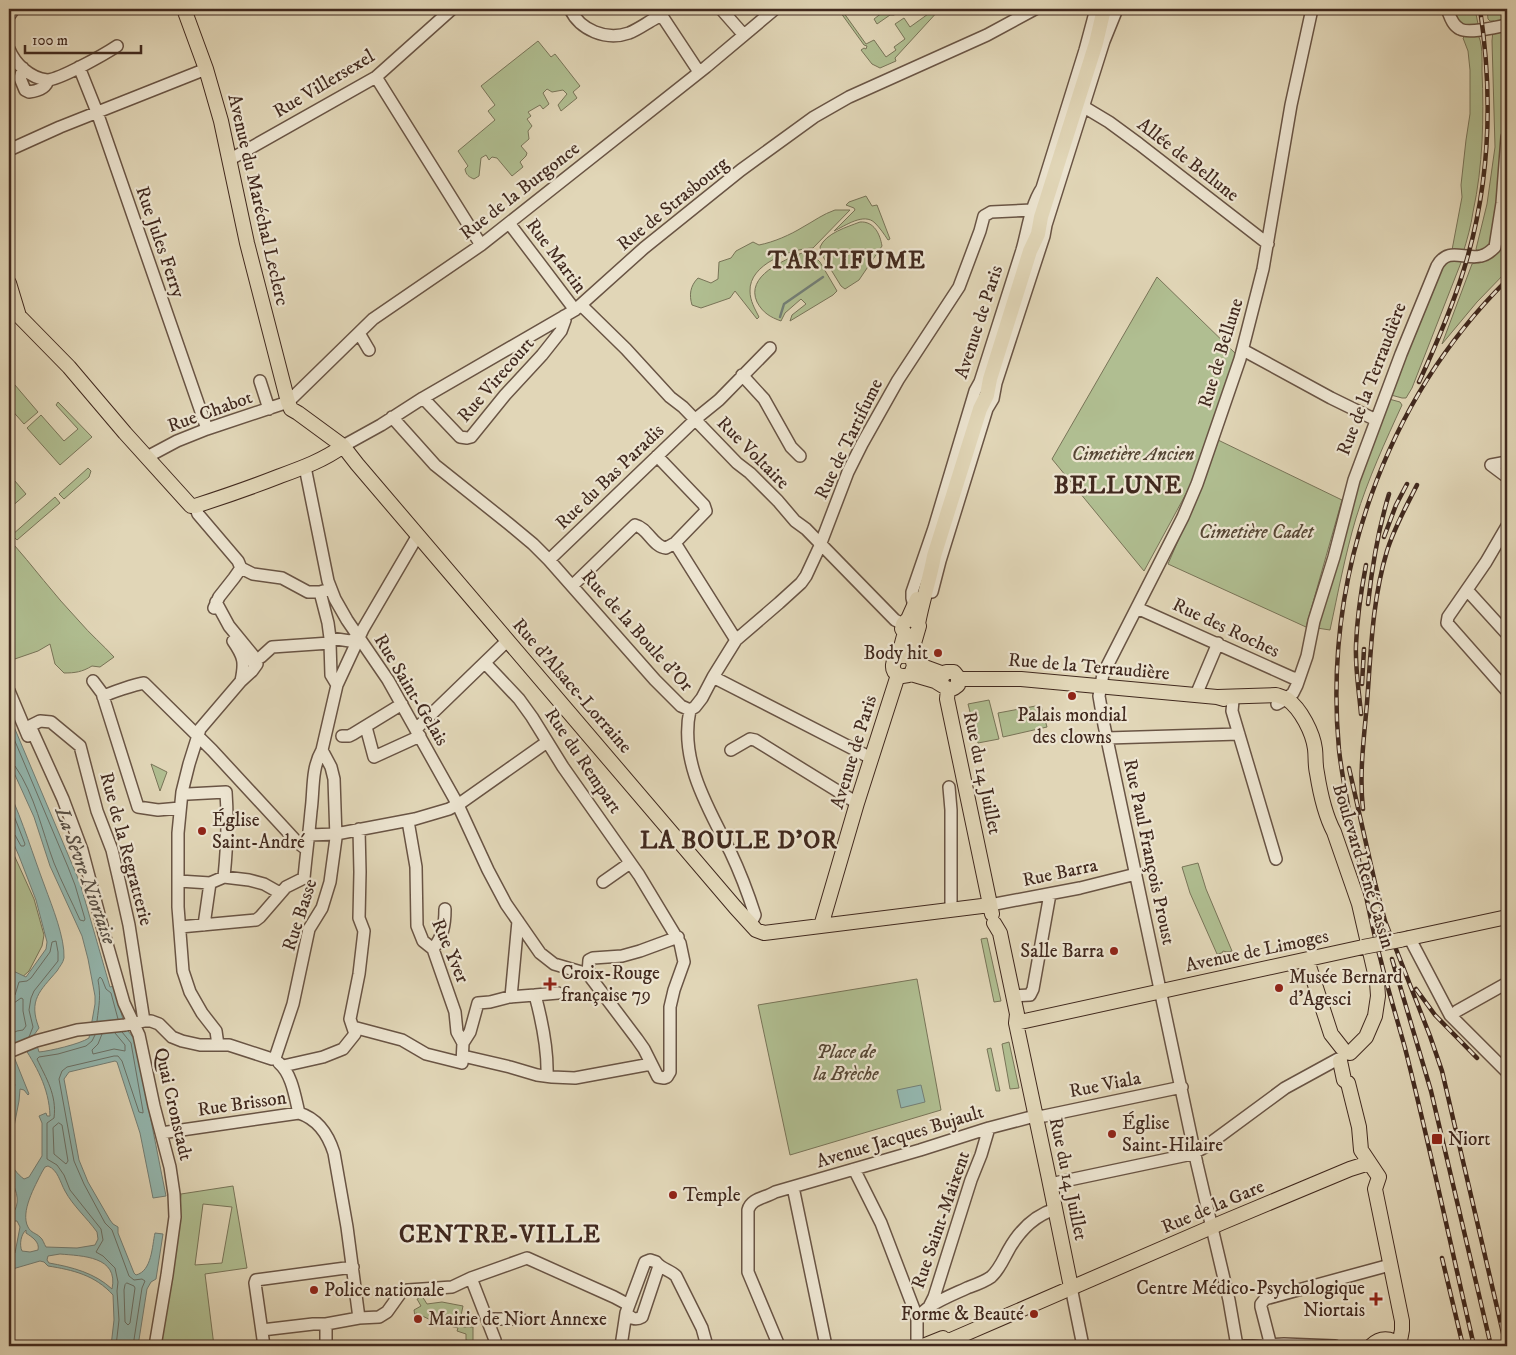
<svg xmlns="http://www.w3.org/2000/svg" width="1516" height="1355" font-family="'IM FELL DW Pica',serif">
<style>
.green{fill:#b0be91;stroke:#787458;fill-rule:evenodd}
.water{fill:#94b9b2;stroke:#737f77;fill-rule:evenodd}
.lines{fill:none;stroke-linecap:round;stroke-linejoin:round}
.shore{stroke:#6a7168;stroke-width:1}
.stream{stroke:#737f77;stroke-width:2.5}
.minor-casing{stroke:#695444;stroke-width:14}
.major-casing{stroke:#41291e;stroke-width:16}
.minor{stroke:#ece4d0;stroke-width:11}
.major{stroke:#e1d6b7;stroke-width:14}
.rail-casing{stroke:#41291e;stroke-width:4.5}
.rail{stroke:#ece4d0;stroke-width:2.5;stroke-dasharray:8;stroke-linecap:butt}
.major-bridge-casing{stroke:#41291e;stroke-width:16;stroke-linecap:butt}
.major-bridge{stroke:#e1d6b7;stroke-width:14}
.poi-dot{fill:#8f2418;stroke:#ece4d0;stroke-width:2}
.labels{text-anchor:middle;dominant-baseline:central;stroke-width:4.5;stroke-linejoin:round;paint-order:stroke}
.street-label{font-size:19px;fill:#41291e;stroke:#ece4d0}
.park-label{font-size:19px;font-style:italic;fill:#574735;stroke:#ece4d0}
.poi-label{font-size:19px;fill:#41291e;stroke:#ece4d0;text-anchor:start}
.water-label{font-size:20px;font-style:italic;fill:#564d43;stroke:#ece4d0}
.district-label{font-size:24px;font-weight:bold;letter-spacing:1px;fill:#41291e;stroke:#ece4d0}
</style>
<rect width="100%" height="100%" fill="#e1d6b7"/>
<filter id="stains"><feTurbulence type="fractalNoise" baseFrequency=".004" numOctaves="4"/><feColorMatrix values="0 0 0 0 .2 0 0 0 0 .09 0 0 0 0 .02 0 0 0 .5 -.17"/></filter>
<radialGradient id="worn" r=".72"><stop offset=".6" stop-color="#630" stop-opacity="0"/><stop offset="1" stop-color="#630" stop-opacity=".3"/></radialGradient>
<!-- green -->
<path class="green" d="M838,9H841L866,44L874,40L886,57L896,50L894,47L905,39L895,24L904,18L910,27L935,9H940L895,58L896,61L880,68L872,64L861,50L864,48L866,49L867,46L864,45Z
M887,9H899L900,11L894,15H890L877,24L874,19Z
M1451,9H1475L1478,24L1475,26L1461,25Z
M1487,9H1507L1502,21L1492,23L1494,21H1490L1488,19Z
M1493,30H1504L1507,34L1503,144L1492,244L1479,254L1476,249L1487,204L1495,147L1492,41Z
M1477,34C1483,40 1482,62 1482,71C1484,118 1483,166 1473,212C1471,226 1467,240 1463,253L1452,250L1462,197L1461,185L1466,140L1470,114V70L1468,51L1463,38L1466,35Z
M538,41L551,57L555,54L580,86L573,92L577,98L561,111L558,105L567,94L563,90L552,92L547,89L543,93L549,104L543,109L540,105L528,112L531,116L527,119L532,126L528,131L529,139L521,146L527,153L526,156L520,162L523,167L512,176L497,158L492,157L489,160L486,155L481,158L479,176L474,179C469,177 466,175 465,169L468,166L458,151L495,120L488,111L495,105L481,86Z
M866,196L872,206L877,205L890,239L888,240C884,234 880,228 875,223C864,212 845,226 834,231L855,210L854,208L846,205L849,202Z
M835,210H850L813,248C791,249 749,264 750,291C750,301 755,309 759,317L757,319L735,291L730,298L701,308L692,305C689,295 690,286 698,278L711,283L718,279L719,262L731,258L736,251L753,242L759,245C774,242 790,235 803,227C814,221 823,214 835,210Z
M860,222C874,221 880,234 882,246L859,280L845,289L841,286L822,255L820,247C826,233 847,227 860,222Z
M1507,242V271L1477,302L1442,344L1472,264L1493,257Z
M802,253L813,255L820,262L837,291L833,295L790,321L792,315L806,304L801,299L785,313L781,321C770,317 763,313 757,302C745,276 784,260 802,253Z
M1453,259L1462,260L1412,388L1406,398H1402L1391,395L1442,265Z
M1157,277L1237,355L1194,479L1144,571L1052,459Z
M9,378L38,412L24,424L9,407Z
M1389,399L1400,402L1402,405C1385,442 1368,479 1356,518C1345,555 1338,593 1330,630L1317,628L1358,484Z
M58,402L92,437L60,465L27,428L41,415L64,441L78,429L56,405Z
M1218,440L1342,500L1306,627L1168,564L1200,490Z
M88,468L91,471L89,477L64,499L59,494Z
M9,474L26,494L9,509Z
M55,497L60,503L17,540L12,535Z
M9,539C33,566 54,595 79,621C90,634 103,645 114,657L100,667L92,666C82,672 75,673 64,673L55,664L50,644L38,651L9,661Z
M989,700L999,739L978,743L968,704Z
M1041,705L1047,727L1003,737L998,713Z
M151,764L167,772L160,791Z
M9,844L34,899L44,935L42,946L29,971L18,981L9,974Z
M1198,863L1206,889L1232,951L1227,952L1223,951L1222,953L1217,954L1190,893L1182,867Z
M987,938L1001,1001L994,1002L981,939Z
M917,979L941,1110L790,1155L758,1005Z
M1009,1042L1019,1088L1010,1089L1002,1044Z
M991,1048L1000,1091H996L987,1049Z
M233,1186L247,1268L205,1274L214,1346H160L178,1228L181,1194ZM203,1204L232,1207L222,1263L195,1265Z
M422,1296L427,1304L442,1302L463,1306L460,1320H464L463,1327H473V1342L466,1340V1334L457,1331L458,1328L435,1322L416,1313L415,1316L414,1310L421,1306L417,1299Z"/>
<!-- water -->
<path class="water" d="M9,715L80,883L110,987L114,986L125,1027L135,1040L166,1196L153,1198L140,1133L117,1062L115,1061L69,1072L64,1079L79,1160L88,1182L110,1220L113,1224L118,1227V1233L134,1273L136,1275C152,1271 152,1246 155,1233L163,1234L156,1279L151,1282L147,1289L138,1346H111L114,1320L113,1295C95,1275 73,1270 48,1266L44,1262L40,1261L16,1268L13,1269L9,1275V1245L12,1253H15L20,1227L17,1221H14L11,1225L9,1238C9,1232 7,1222 10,1217C11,1214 13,1212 15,1210C20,1200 16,1187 9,1179V1159C12,1167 17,1174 24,1179L29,1177L42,1156V1123L39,1116L46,1113L47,1116H50C49,1087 36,1066 21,1042L10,1047L29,1094L28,1095L24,1090L20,1089L19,1101L9,1152V1090L13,1089L15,1085L9,1071V995C14,989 15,980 9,975V969L26,977L46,949L47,942L36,900L19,856L9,833V791C23,822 33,855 45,887C52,906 65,938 64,958C63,963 60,966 57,971C40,991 28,1000 39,1028L34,1035L39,1052C50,1051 80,1044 89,1038L95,1004V996L88,959L82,936L50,866L34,817L15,775L9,766ZM48,1166C58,1170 60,1182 65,1191C73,1206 87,1218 97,1232L98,1239L95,1245L77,1248L46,1247C44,1244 43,1239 40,1237C36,1233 31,1233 28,1227C20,1212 35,1186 42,1172L45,1167ZM26,1230V1233C32,1237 40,1242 38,1250L30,1252L22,1251C19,1245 21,1234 26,1230ZM60,1254C82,1256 119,1256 112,1289C95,1273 72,1267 49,1263L47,1260L48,1256Z
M921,1085L925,1102L901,1108L897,1090Z"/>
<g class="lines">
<!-- shore -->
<path class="shore" d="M9,727L68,867L75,885L85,919L84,921L80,920C72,902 62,883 54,863C42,831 35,795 15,766L9,764
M9,803L25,844L24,846H21L15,835L9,833
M9,997L15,995L19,982L27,981L31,978L50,952L52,942L56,941L58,952V961L34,991L31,998L29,1010L33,1027L29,1037
M9,1003H14L21,998L23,999V1011L26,1026L23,1030L17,1031L9,1035
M97,1021C99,1005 101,996 98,980L100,977L102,979L106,989L111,993L118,1019
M122,1032L131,1043L143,1111V1113L139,1112L122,1061L118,1056H114L67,1067L62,1071L59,1079L74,1161L84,1184L105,1223L112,1230L129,1276L134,1280L142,1279L145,1281L142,1288L133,1346
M102,1034L98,1044L92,1050L93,1054L114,1049L125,1051V1045L115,1033
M95,1035L92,1041L86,1046L58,1054L39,1057L37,1059C46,1078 57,1095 54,1118L47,1123V1159L57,1165L64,1175L70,1190L101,1229L103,1240L96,1252L103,1256L115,1268L118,1282L117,1291L119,1320L116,1346
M59,1123L62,1125L68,1161L66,1164L54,1154L53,1128Z
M127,1283L134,1286L135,1288L130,1323L128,1325L125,1322L124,1290L125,1285Z"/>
<!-- stream -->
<path class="stream" d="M780,317L784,304L823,277"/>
<defs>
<path id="minor" d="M570,9C580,30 606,41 629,33C639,29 648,22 656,18L660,17L664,19L699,72
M721,9L743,34
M1447,9C1450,16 1452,25 1460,29C1469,34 1496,27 1507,25
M9,16L14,9
M9,49C15,64 30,78 47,80C59,80 105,54 117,46
M79,67L97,112L207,429
M23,68L20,78L25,90L29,92C37,91 46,89 48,80
M376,77L481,245
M1084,107L1109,122L1139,144L1268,244
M9,150L60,127L206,69
M229,160L376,77L452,9
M509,223L575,310
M581,305L626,349L670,397L683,407L737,463L750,473L778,501L795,521L806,529L895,620L903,624
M359,333L369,350
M1243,350L1331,398L1376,420
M742,375L764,399L791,447L800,456
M260,381L269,409
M423,398L460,437L467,438L471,437L505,395L542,355L561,331L565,320L564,316
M392,417L435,465L509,524L533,544L549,560L655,680L681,706L690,710
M343,446L381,425L423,398L575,310L644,248L741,170L814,117L849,97L987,35L1035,9
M147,457L177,441L207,429L288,402L373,319L481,245L706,67L775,9
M1507,462L1491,465L1507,477
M305,467L328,581L335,599L347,620L388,680L458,805L488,870L506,904L540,953L554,964L588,974
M195,506L198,514L238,561L241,568
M1507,526L1486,562L1448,617L1447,623L1507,691
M675,543L736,640
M549,560L698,417L719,400L770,348
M241,568L253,574L282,578L308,592H320L330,589
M572,586L635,525C648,528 653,547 666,548L675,543L706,511L704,505L657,456
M1467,590L1507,634
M320,592L328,623L330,638
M932,592L940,561L987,409L993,399L996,383L1044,236L1046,225L1104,41L1117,9
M216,602L229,626L256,659L257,664L252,671L241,681L200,729L189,764L182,792L178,833V907L183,971L190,992L202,1013L216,1031L218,1045
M914,606L912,598V592L934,528L975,391L980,382C994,338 1008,294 1022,250C1028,229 1030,207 1042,188L1085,50L1096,9
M214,608L219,597L234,578L241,568
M1137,608L1293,678H1299
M233,641C244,657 245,662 241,681
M330,643L331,675L337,685
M330,643V638L350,641L359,638
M249,660L256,659L261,657L272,647L330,643
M485,663L519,699L532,717L563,767L639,875L680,943L684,962L674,990L670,1007V1072L667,1077L664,1078L658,1077L644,1049L637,1039L588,974
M713,677L871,758
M93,681L102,693L138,807L158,810L180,808
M9,691L28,736
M1196,695L1218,643
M103,697C108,693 137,684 144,683L212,750L298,843L306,849
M1233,701L1232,711L1276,859
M1277,704L1286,699L1293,693L1297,685L1307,656L1314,621L1334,557L1354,480L1401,354L1437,266C1448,246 1464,260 1481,256C1487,255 1491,251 1495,247L1502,203L1507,137
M690,710L695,707L702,698L713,677L736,640L779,603L801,583L806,576L819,548L848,472L862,444L898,380L959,287L980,231L984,216L991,212L1032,210L1042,212
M690,710C679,760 708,808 730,851C740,872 748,893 755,915L753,919L749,922
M366,727L374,757L420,736
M416,729L508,640
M342,736H349L353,734L402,704
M1107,738L1239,734
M731,750L750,739L755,740L857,803
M949,787L951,810V910
M182,792L188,794L226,792C228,820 227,848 224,877
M309,835L336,834L415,819L449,809L462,802L547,742
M179,881L210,883L224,877L249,880L264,884L280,893
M603,882L630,863
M990,905L1080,888L1136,874
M204,925L210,883
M180,927L256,920L260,917L286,887L304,878C306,856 309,834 311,811C314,790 311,769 322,750L337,685L363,629L418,535
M1409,937L1450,1015L1507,1072
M433,949C443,936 445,925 445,909
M588,974L589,960L593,958L622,956L640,951L678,937
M535,995L558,993
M1013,996L1030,995L1033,989L1050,894
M511,997L518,921
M1457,1011L1507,983
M144,1021L129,925L119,880L112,850L97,811L80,746L51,722L40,721L30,726L63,799L82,850L105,937L124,1003L139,1035L154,1106L170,1167L174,1194L175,1217L167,1275L155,1346
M353,1027L402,1040L426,1054L462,1063L463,1043L457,1032L455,1012L433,949L423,941L417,926L416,867L408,821
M463,1043L470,1032L478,1003L490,1002L509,997L535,995C542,1021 548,1049 547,1076
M9,1052L36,1041L77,1030L125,1025L144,1021H151L159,1024L172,1037L182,1041L200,1045H229L272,1059L275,1058
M463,1056L510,1067L537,1075L552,1077L575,1078L651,1064
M275,1058L293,1004L309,929L322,908L330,882L336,838L334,779L331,767L322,750
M279,1063C292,1074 295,1097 299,1113
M283,1066L323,1057L343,1049L355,1034L350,1019L359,974L364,931L359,918L360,872L359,829
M161,1133L299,1113C318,1119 328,1134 334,1153L347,1227L359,1318
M854,1169L881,1223L917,1317V1342L918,1345L921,1346
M1050,1184L1192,1154L1205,1147L1285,1088L1338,1059
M793,1187L826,1346
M471,1278L495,1340L496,1346
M1071,1287L1083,1346
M929,1307C941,1299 954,1294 967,1288C975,1285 984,1282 991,1277C999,1270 1003,1260 1008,1251C1019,1231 1033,1216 1055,1209
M626,1313C631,1318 635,1321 642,1317L659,1266
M917,1317L929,1307L934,1297L971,1180L981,1155L989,1128
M487,1319H521
M326,1324V1346
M262,1330L313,1324H326L359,1318L379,1317L387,1312L402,1291L408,1290L452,1287L471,1278L527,1258L614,1297L629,1305
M264,1346L255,1283L256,1280L353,1267
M621,1346L626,1313L645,1262L650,1260L656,1262C661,1269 670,1270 676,1276L702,1328L707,1346
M779,1346L748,1272V1210C751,1198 766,1198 775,1192L920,1150L989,1128L1035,1116H1044L1182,1087
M1237,1346L1229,1300L1197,1164L1104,725L1099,696L1103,674L1183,517L1197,484L1240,359L1263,269L1291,105L1312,9
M1243,1346L1284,1344L1335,1346
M1271,1346L1261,1307V1304L1265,1299L1390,1265"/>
<path id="major" d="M184,9L206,69L221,121L247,243L288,402L291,409L298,413L343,446L357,464L735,907L756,930L764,933L990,905
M9,283L19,316L69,367L125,433L191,506H195C223,497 252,487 280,476C302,468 324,460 343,446
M918,624C922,601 930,579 934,556L980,409L987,395L990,379L1030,251L1038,234L1041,217L1096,43L1104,9
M905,633L902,629L903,624L908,619L917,599
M897,657L905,655L912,658L914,666L911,674C903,678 892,676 893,665C894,659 895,662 897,657C901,651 902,641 905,633
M910,657L919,626L917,622L911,619
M914,663L944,674
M911,674L935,681L948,689L954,688L958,685V677L954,672H946L941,678L942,685
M959,679H1021L1217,697L1224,699
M948,689L947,699L992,914
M1217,697L1276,695C1279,696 1283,697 1287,699C1301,709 1313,733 1315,749C1316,757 1315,765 1317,773C1320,792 1325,815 1334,832L1359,904L1377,982L1378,996L1375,1016L1366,1037L1350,1053
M994,923L1000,933L1017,1014L1016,1023L1048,1174L1071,1287
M821,926L857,803L898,675
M1400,940L1507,917
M1307,960L1331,1034L1342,1048
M1016,1023L1363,947
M1340,1061L1344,1080L1348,1083L1359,1127L1361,1150L1379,1177L1375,1189L1402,1321V1330L1399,1346
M923,1346L943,1338
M937,1346L1221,1223L1350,1169L1369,1163
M1371,1346C1380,1337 1391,1337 1399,1346"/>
</defs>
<!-- minor casing -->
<use href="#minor" class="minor-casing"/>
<!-- major casing -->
<use href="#major" class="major-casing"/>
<!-- minor -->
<use href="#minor" class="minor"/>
<!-- major -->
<use href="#major" class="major"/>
<defs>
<path id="rail" d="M1419,382C1436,345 1452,308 1464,269C1490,185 1493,95 1480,9
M1384,537L1396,505L1407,484
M1368,604C1372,567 1378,530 1389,494
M1362,684L1364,649
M1361,714C1359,691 1355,668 1356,645C1357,618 1361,591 1366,565
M1349,768L1375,883L1385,921L1430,1036L1442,1071L1506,1346
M1363,809C1359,774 1364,738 1367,703C1371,651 1372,601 1387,551C1394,528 1406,507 1417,485
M1392,959L1431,1091L1491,1346
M1416,989L1435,1015L1477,1058
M1442,1258L1463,1346
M1474,1346C1451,1247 1430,1147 1405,1048C1397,1019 1388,990 1381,961C1371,924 1364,887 1357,850C1350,817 1343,784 1339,750C1323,578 1384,402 1507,280"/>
</defs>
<!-- rail casing -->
<use href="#rail" class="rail-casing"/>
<!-- rail -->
<use href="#rail" class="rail"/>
<defs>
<path id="major-bridge" d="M1363,947L1400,940"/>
</defs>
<!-- major-bridge casing -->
<use href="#major-bridge" class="major-bridge-casing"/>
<!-- major-bridge -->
<use href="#major-bridge" class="major-bridge"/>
</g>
<!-- markers -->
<g class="poi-dot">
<circle cx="938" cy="653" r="5"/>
<circle cx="1072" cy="696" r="5"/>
<circle cx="202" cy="831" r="5"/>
<circle cx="1114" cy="951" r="5"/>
<path d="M547.5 976.5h5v5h5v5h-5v5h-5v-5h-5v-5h5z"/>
<circle cx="1279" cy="988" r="5"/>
<circle cx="1112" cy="1134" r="5"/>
<rect x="1431" y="1133" width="12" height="12" rx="2.5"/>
<circle cx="673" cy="1195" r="5"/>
<circle cx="314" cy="1290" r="5"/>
<path d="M1373.5 1291.5h5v5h5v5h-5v5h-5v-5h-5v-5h5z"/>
<circle cx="1034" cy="1314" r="5"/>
<circle cx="418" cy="1319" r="5"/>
</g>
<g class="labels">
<!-- street labels -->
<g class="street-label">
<text transform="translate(324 84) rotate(-31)">Rue Villersexel</text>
<text transform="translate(1188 160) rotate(38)">Allée de Bellune</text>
<text transform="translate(520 191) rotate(-38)">Rue de la Burgonce</text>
<text transform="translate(258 200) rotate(77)">Avenue du Maréchal Leclerc</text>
<text transform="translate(673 204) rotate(-39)">Rue de Strasbourg</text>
<text transform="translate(160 242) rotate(71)">Rue Jules Ferry</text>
<text transform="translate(556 256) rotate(53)">Rue Martin</text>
<text transform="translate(979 322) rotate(-72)">Avenue de Paris</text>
<text transform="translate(1221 353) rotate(-73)">Rue de Bellune</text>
<text transform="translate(1372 379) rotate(-69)">Rue de la Terraudière</text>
<text transform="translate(496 380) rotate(-49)">Rue Virecourt</text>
<text transform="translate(210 412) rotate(-20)">Rue Chabot</text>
<text transform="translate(849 439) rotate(-64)">Rue de Tartifume</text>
<text transform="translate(753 453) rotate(45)">Rue Voltaire</text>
<text transform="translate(610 477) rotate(-44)">Rue du Bas Paradis</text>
<text transform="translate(1226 628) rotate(25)">Rue des Roches</text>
<text transform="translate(637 631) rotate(48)">Rue de la Boule d'Or</text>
<text transform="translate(1089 667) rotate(5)">Rue de la Terraudière</text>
<text transform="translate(572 686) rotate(49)">Rue d'Alsace-Lorraine</text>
<text transform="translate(411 690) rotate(59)">Rue Saint-Gelais</text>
<text transform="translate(854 752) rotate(-73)">Avenue de Paris</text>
<text transform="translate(583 761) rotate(56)">Rue du Rempart</text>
<text transform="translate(982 773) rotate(78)">Rue du 14 Juillet</text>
<text transform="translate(126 849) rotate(75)">Rue de la Regratterie</text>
<text transform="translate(1149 852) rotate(78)">Rue Paul François Proust</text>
<text transform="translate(1363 866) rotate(73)">Boulevard René Cassin</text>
<text transform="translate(1060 873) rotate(-12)">Rue Barra</text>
<text transform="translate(300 915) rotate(-72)">Rue Basse</text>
<text transform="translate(450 951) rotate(67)">Rue Yver</text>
<text transform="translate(1257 951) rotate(-12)">Avenue de Limoges</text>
<text transform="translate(1105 1085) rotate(-11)">Rue Viala</text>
<text transform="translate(173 1104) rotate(77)">Quai Cronstadt</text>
<text transform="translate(242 1104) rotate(-8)">Rue Brisson</text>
<text transform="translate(900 1137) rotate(-17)">Avenue Jacques Bujault</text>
<text transform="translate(1068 1179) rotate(78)">Rue du 14 Juillet</text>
<text transform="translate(1213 1207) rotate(-23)">Rue de la Gare</text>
<text transform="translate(941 1220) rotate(-71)">Rue Saint-Maixent</text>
</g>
<!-- park labels -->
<g class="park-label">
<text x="1133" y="454">Cimetière Ancien</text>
<text x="1256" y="532">Cimetière Cadet</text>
<text x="846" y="1052">Place de<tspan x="846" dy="22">la Brèche</tspan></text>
</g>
<!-- poi labels -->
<g class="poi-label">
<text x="928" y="653" text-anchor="end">Body hit</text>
<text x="1072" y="715" text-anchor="middle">Palais mondial<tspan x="1072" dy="22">des clowns</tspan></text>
<text x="212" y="820">Église<tspan x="212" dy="22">Saint-André</tspan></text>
<text x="1104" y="951" text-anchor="end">Salle Barra</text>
<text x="561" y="973">Croix-Rouge<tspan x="561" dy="22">française 79</tspan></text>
<text x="1289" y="977">Musée Bernard<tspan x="1289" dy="22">d'Agesci</tspan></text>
<text x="1122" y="1123">Église<tspan x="1122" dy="22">Saint-Hilaire</tspan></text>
<text x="1448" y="1139">Niort</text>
<text x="683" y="1195">Temple</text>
<text x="1365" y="1288" text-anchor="end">Centre Médico-Psychologique<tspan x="1365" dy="22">Niortais</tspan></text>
<text x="324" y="1290">Police nationale</text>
<text x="1024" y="1314" text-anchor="end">Forme &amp; Beauté</text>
<text x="428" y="1319">Mairie de Niort Annexe</text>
</g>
<!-- water labels -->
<g class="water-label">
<text transform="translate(85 876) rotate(70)">La Sèvre Niortaise</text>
</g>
<!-- district labels -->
<g class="district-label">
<text x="847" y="261">TARTIFUME</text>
<text x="1118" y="486">BELLUNE</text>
<text x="739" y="841">LA BOULE D'OR</text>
<text x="500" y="1235">CENTRE-VILLE</text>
</g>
</g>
<!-- margin -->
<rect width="1516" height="1355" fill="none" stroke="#e1d6b7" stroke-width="30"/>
<rect x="10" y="10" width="1496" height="1335" fill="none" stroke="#41291e" stroke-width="2.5"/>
<rect x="15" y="15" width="1486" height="1325" fill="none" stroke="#41291e"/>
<!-- scale -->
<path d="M25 45v8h116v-8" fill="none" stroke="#41291e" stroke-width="2.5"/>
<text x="32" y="45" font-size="15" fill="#41291e" stroke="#ece4d0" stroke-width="4" paint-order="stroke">100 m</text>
<rect width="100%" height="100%" filter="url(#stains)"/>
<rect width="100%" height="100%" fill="url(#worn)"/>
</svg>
